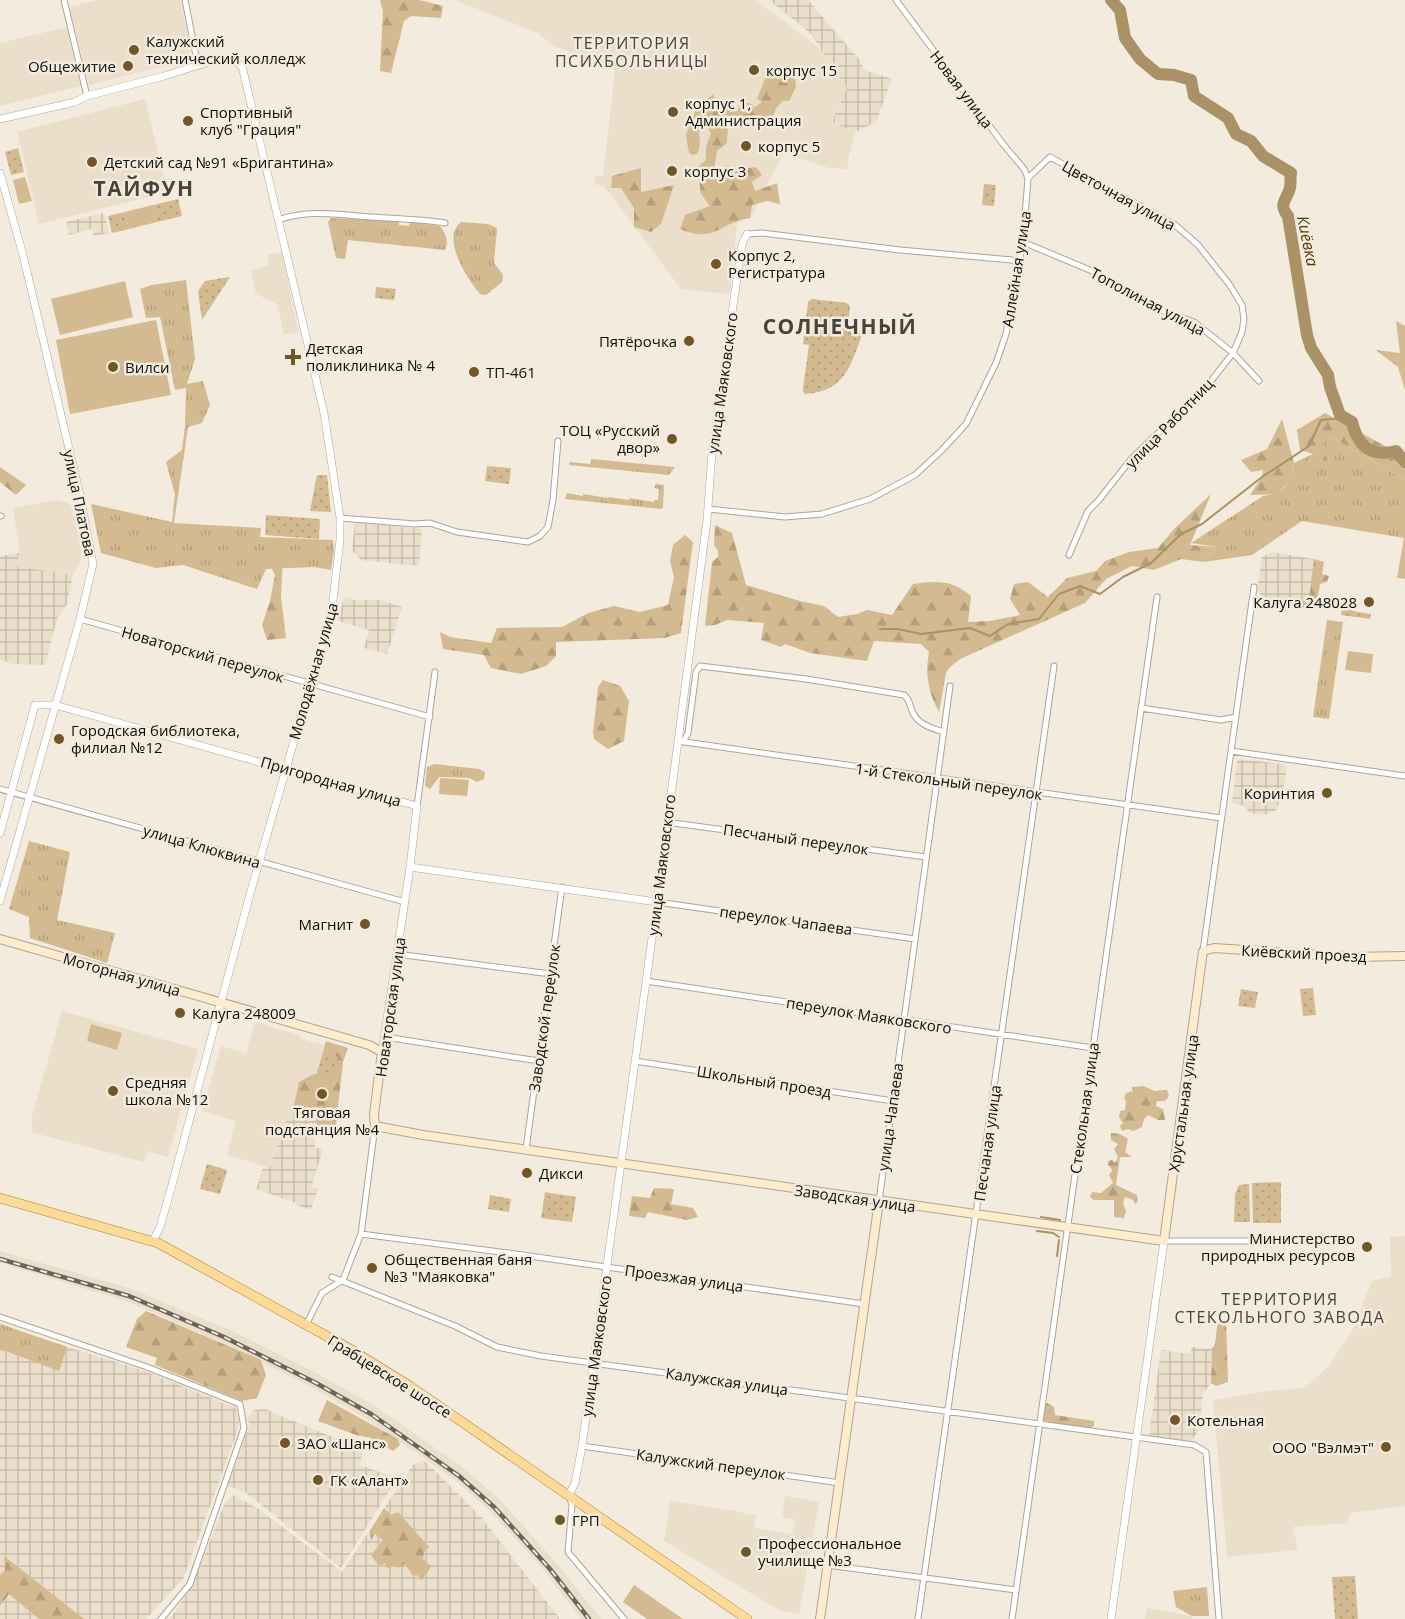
<svg xmlns="http://www.w3.org/2000/svg" width="1405" height="1619" font-family="'Open Sans',sans-serif">
<style>
.built{fill:#ebdfcb}
.industrial{fill:url(#industrial-grid)}
.grass{fill:url(#grass-tufts)}
.forest{fill:url(#forest-firs)}
.park{fill:url(#park-dots)}
.pitch{fill:#d4ba90}
.lines{fill:none;stroke-linecap:round;stroke-linejoin:round}
.stream{stroke:#aa9166;stroke-width:2}
.river{stroke:#aa9166;stroke-width:12}
.minor-casing{stroke:#ada599;stroke-width:7}
.tertiary-casing{stroke:#ada599;stroke-width:8}
.secondary-casing{stroke:#ada599;stroke-width:10}
.primary-casing{stroke:#a98239;stroke-width:10}
.minor{stroke:#fff;stroke-width:5}
.tertiary{stroke:#fff;stroke-width:7}
.secondary{stroke:#feeccc;stroke-width:8}
.primary{stroke:#fdda98;stroke-width:9}
.rail-casing{stroke:#69655c;stroke-width:4.5}
.rail{stroke:#f3ebde;stroke-width:2;stroke-dasharray:7;stroke-linecap:butt}
.poi-dot{fill:#715728;stroke:#f3ebde;stroke-width:2}
.labels{text-anchor:middle;dominant-baseline:central;stroke-width:5;stroke-linejoin:round;paint-order:stroke}
.poi-label{font-size:15px;fill:#0f0d08;stroke:#f3ebde;text-anchor:start}
.street-label{font-size:15px;fill:#0f0d08;stroke:#f3ebde}
.neighbourhood-label{font-size:16px;letter-spacing:1.5px;fill:#4a4339;stroke:#f3ebde}
.water-label{font-size:16px;font-style:italic;fill:#553a00;stroke:#f3ebde}
.district-label{font-size:21px;font-weight:bold;letter-spacing:1.5px;fill:#4a4339;stroke:#f3ebde}
</style>
<defs>
<pattern id="industrial-grid" width="8" height="8" patternUnits="userSpaceOnUse" patternTransform="scale(1.5)"><rect width="8" height="8" fill="#ebdfcb"/><path d="M0 4h8M4 0v8" fill="none" stroke="#c8bead"/></pattern>
<pattern id="grass-tufts" width="24" height="20" patternUnits="userSpaceOnUse" patternTransform="scale(1.5)"><rect width="24" height="20" fill="#d4ba90"/><path d="M3 7l-1-3M5 7V3M7 7l1-3M15 17l-1-3M17 17v-4M19 17l1-3" fill="none" stroke="#b59f7b"/></pattern>
<pattern id="forest-firs" width="22" height="20" patternUnits="userSpaceOnUse" patternTransform="scale(1.5)"><rect width="22" height="20" fill="#d4ba90"/><path d="M5 1l3.5 6h-7zM16 11l3.5 6h-7z" fill="#b59f7b"/></pattern>
<pattern id="park-dots" width="8" height="8" patternUnits="userSpaceOnUse" patternTransform="scale(1.5)"><rect width="8" height="8" fill="#d4ba90"/><path d="M2 2h.1M6 6h.1" fill="none" stroke="#b59f7b" stroke-width="1.8" stroke-linecap="round"/></pattern>
</defs>
<rect width="100%" height="100%" fill="#f3ebde"/>
<!-- built -->
<path class="built" d="M98,0H180L189,40L188,60L89,85L69,7Z
M455,0H755L821,49L847,88L832,122L855,132L847,165L849,169L829,168L783,153L751,218L741,219L737,225L730,294L681,289L604,186L594,184L595,176H603L615,70L552,45L538,33Z
M67,27L81,86L0,106V43Z
M145,99L168,192L39,224L17,132Z
M282,252L298,332L284,335L277,304L256,294L251,270L269,265L267,255Z
M58,500L70,504L81,544V562L73,575L12,566L20,553L13,508Z
M62,1011L198,1049L168,1157L147,1151L144,1162L31,1132L32,1123L31,1119Z
M255,1022L300,1035L301,1039L325,1045L316,1075L299,1082L294,1106L289,1112L270,1168L227,1155L236,1121L202,1111L221,1046L246,1053Z
M1405,1236V1506L1351,1513L1347,1523L1293,1527L1298,1550L1227,1557L1213,1400L1268,1391L1305,1388L1330,1364L1352,1331L1372,1281L1391,1276L1390,1237Z
M0,1251L129,1288L228,1329L320,1375L375,1406L465,1469L501,1501L557,1564L601,1619H581L546,1573L490,1511L455,1480L367,1419L313,1388L221,1342L126,1301L0,1263Z
M785,1496L819,1502L799,1614L780,1611L664,1541L670,1501L735,1511L752,1515L756,1514L754,1528L792,1534L795,1520L782,1517Z
M1147,1608L1192,1616V1619H1145Z"/>
<!-- industrial -->
<path class="industrial" d="M769,0H808L859,59L864,70L892,79L876,122L855,132L832,122L847,88L810,33Z
M104,213L109,233L94,236L92,229L69,235L66,222Z
M355,522L422,529L419,566L361,560L352,550Z
M1272,552L1314,559L1312,577L1321,578L1317,605L1262,597L1257,589L1262,557Z
M20,553L13,566L73,575L67,604L57,619L45,665L13,664L0,660V556Z
M346,597L355,600H380L402,607L387,654L364,648L369,630L338,621L343,600Z
M1237,759L1283,764L1287,769L1282,796L1276,810L1265,815L1250,813L1244,806L1232,803Z
M314,1074L316,1075L317,1111L315,1147L323,1150L311,1187L318,1189L311,1210L296,1205V1203L256,1189L263,1168L269,1169L289,1112L294,1106L299,1082Z
M0,1324L67,1347L142,1370L236,1408L239,1416L238,1430L183,1579L146,1619H0Z
M1192,1347L1208,1349L1212,1348L1211,1383L1204,1392L1201,1406L1202,1425L1191,1442L1149,1436L1161,1350L1190,1354Z
M265,1409L359,1448L363,1453L359,1465L397,1478L341,1568L245,1492L228,1486L250,1423L247,1421L248,1417L254,1410Z
M424,1460L482,1518L560,1619H170L192,1586L225,1503L234,1495L257,1508L342,1572L413,1465Z"/>
<!-- grass -->
<path class="grass" d="M331,218L399,221V225L409,226L410,222L440,226C446,234 449,241 445,250L348,240L345,259L336,258L328,222Z
M461,222L488,224L497,228L494,263L503,275L502,282L486,295L480,294C468,280 440,238 461,222Z
M186,280L195,359L187,384L203,381L210,405L202,423L188,427L174,523L261,528L260,537L333,540L334,551L331,570L314,567L266,569L257,589L183,565L156,568L101,553L91,504L172,522L175,494L166,462L182,450L185,426L186,388L175,390L160,317L146,318L140,289L152,285Z
M1332,437L1405,480V579L1397,578L1404,538L1302,521L1252,555L1203,562L1216,547L1191,543L1263,496C1286,493 1290,484 1294,463L1313,454L1330,469L1320,443Z
M591,459L675,467L669,475L569,465L570,462L590,464Z
M656,484L664,485L663,507L661,509L565,499L567,493L583,496V494L608,498L609,497L629,500V498L654,502V500H658L659,489L654,488Z
M1327,620L1343,622L1329,719L1313,717Z
M434,764L479,769L485,772L484,779L477,782L469,778L439,777L430,789L425,786L427,767Z
M29,841L70,852L57,920L115,933L107,963L30,938L29,917L9,909Z
M0,1324L67,1347L59,1371L0,1349Z
M1207,1587L1209,1616H1192L1176,1607L1173,1591Z"/>
<!-- forest -->
<path class="forest" d="M380,0H419L443,6L441,18L411,16L404,21L391,73L380,71L383,11Z
M777,73L787,74L795,79L796,87L789,101H783L776,108L771,121L764,118L728,125L727,143L717,151L713,175L728,165L734,172L740,169L756,167L762,175L752,182L755,191L777,183L780,204L767,201L752,205L750,218C718,223 715,244 680,229L685,215L710,206L701,194L697,168L706,160V147L711,133L704,123L700,124C697,135 703,145 697,154L692,155L689,153L686,135L696,109L713,94L716,100L729,104L731,109L736,112L743,103H749L755,107L762,102L757,99L767,74Z
M641,168V192L674,185L661,224L651,232L634,227V208L621,188H611L612,176Z
M1396,321L1405,326V390L1398,367L1376,350L1400,353Z
M1325,413L1405,457V480L1332,437L1321,443L1331,470L1314,467L1313,454L1300,450L1297,430Z
M1282,419L1294,463L1290,481L1277,494L1250,495L1262,477L1263,470L1251,472L1241,460L1267,449Z
M0,467L26,485L16,495L0,482Z
M1211,494L1190,545L1216,547L1203,562L1181,559L1154,570L1132,566L1106,579L1085,603L960,659L949,668L946,673L939,712C928,691 925,675 929,652L921,644L874,641L867,661L810,653L785,644L781,647L761,640L764,623L727,620L715,625L705,626L712,562L718,557V551L714,545L715,525L732,533L746,585L800,601L824,606L838,617L857,614L867,610L892,615L913,584C937,581 951,579 971,596L968,622L990,621L1020,615L1010,599L1014,584L1028,582L1048,597L1067,578L1096,571L1105,561L1129,552L1158,548L1174,529Z
M685,535L693,542L681,633L665,638L556,642V656L546,666L521,674L491,668L484,655L443,649L440,632L450,637L491,643L497,628L562,627L588,613L614,606L640,612L668,605L674,577L670,561L673,545Z
M283,555L281,597L286,638L267,640L262,625L270,601L275,575L268,562Z
M1314,559L1324,562L1322,574L1329,576L1327,582L1320,584L1315,610L1298,608L1299,602L1309,599Z
M603,680L620,686L629,701L624,741L608,749L594,739L593,733L598,687Z
M326,1041L348,1048L343,1062L335,1133L318,1131L316,1120L317,1111L294,1106L299,1082L314,1074L317,1075Z
M1143,1086L1155,1091L1167,1090L1169,1096L1165,1101H1157L1156,1106L1163,1109L1165,1120H1158L1148,1115L1144,1119L1142,1127L1133,1131L1128,1129L1122,1131L1120,1126L1123,1123L1119,1117L1120,1111L1125,1110L1126,1101L1124,1098L1126,1093L1133,1091L1132,1087Z
M1111,1133L1120,1134L1128,1139L1125,1152L1132,1157H1120L1116,1185L1137,1195L1138,1201L1135,1204L1133,1200L1125,1197L1123,1204L1126,1211L1124,1218L1114,1217V1200H1094L1090,1197L1092,1192L1101,1193L1113,1183L1109,1175L1112,1171L1111,1168L1108,1165V1161L1112,1160L1115,1163L1118,1157L1114,1149L1118,1144L1111,1140Z
M654,1188L674,1189L671,1204L693,1208L698,1217L687,1220L648,1212L645,1218L629,1216L632,1196L650,1198Z
M146,1311L261,1360L266,1375L257,1398L242,1401L155,1365L157,1358L126,1347L137,1319Z
M1218,1318L1226,1320L1228,1382L1216,1386L1211,1383L1212,1348L1215,1345Z
M327,1400L398,1439L400,1445L393,1451L371,1438L356,1435L318,1421Z
M1047,1403L1054,1407L1055,1415L1094,1421V1426L1087,1430L1046,1423L1042,1420L1044,1406Z
M384,1508L391,1515L398,1512L429,1547L424,1552L423,1559L431,1567L422,1580L417,1575L413,1576L405,1564L398,1568L393,1566L388,1569L385,1563L379,1566L371,1555L383,1540L375,1534L371,1540L370,1531Z
M4,1556L84,1619H39L9,1594L0,1606V1575L5,1570Z"/>
<!-- park -->
<path class="park" d="M18,148L24,172L11,175L5,152Z
M984,184L996,185L994,206L982,205Z
M178,199L182,216L157,222L153,205Z
M125,212L129,229L112,233L108,216Z
M230,277L202,320L198,291L205,281Z
M376,287L396,289L394,300L375,298Z
M812,299L847,303L850,306L848,328L863,332C851,365 845,392 805,394L803,392V388L809,345L803,344L808,302Z
M487,466L511,468L509,484L485,481Z
M317,475H327L331,512L310,511Z
M266,515L320,519L319,539L265,535Z
M1343,603L1354,604L1353,611L1371,614L1370,619L1341,615Z
M1313,988L1316,1015L1303,1016L1300,989Z
M1241,989L1258,992L1255,1008L1238,1006Z
M323,1053L338,1057L331,1078L316,1075Z
M207,1164L227,1170L220,1194L200,1189Z
M1281,1182V1223H1253L1252,1183Z
M1249,1184L1250,1222H1234L1235,1194L1239,1185Z
M545,1192L576,1197L572,1222L541,1218Z
M490,1195L511,1199L509,1212L488,1209Z
M1355,1576L1358,1619H1335L1332,1577Z"/>
<!-- pitch -->
<path class="pitch" d="M25,177L32,201L19,204L13,180Z
M153,205L157,222L129,229L125,212Z
M125,281L133,317L60,335L51,299Z
M156,320L171,395L70,414L56,340Z
M1348,651L1373,654L1371,673L1345,670Z
M440,778L469,780L467,796L439,794Z
M91,1024L122,1033L117,1050L87,1041Z
M634,1585L683,1619H647L623,1602Z"/>
<g class="lines">
<!-- stream -->
<path class="stream" d="M880,629H898L921,634L970,628L990,636L1008,624L1039,619L1059,594L1080,586L1100,594L1123,577L1151,563L1181,534L1202,524L1262,477L1309,446L1321,420L1343,418
M1041,1217L1060,1220
M1037,1231L1053,1233L1059,1237
M1057,1256L1059,1240"/>
<!-- river -->
<path class="river" d="M1111,0L1120,10L1125,38L1140,59L1158,74L1174,75L1191,80L1194,96L1228,118L1236,134L1251,141L1263,156L1291,173C1290,178 1291,184 1290,188C1286,202 1278,203 1288,216L1307,335L1311,348L1328,375L1330,387L1340,415L1352,422C1358,447 1371,457 1396,451L1405,462"/>
<defs>
<path id="minor" d="M64,0L87,96
M185,0L198,66
M1028,178L1050,157L1174,224L1198,245L1229,284L1242,305L1244,319L1242,332L1233,353L1207,386L1132,458L1098,501L1088,511L1069,555
M278,220C310,209 339,215 371,217C396,219 420,219 445,223
M747,234L762,233L900,250L1012,260L1019,263
M1023,242L1092,271L1166,312L1194,322L1233,353L1259,381
M708,509L785,517L822,514L870,499L915,475L941,451L966,424L996,363L1006,334L1023,242L1028,178L1024,169L1003,144L896,0
M0,516H1
M340,518L415,524L430,523L457,532L528,542L540,536L548,527L553,500L558,441
M80,619L430,717
M1141,708L1221,720L1236,717
M678,741L1221,818
M683,742L688,733L696,672L700,666L806,679L904,695C911,701 909,706 913,713C919,725 932,728 943,732
M1231,751L1405,776
M0,789L405,902
M417,806L435,672
M666,822L926,857
M657,902L915,939
M1203,951L1254,587
M397,954L551,974
M646,981L1093,1048
M385,1037L539,1061
M635,1061L893,1101
M526,1149L562,887
M879,1201L950,686
M361,1234L523,1255L864,1304
M1164,1241H1337
M332,1277L455,1326L497,1347L541,1356L1194,1445L1206,1452L1219,1619
M0,1317L147,1367L240,1404L244,1428L190,1584L161,1619
M306,1325L322,1293L343,1280L361,1234L375,1126
M582,1446L840,1483
M570,1498L572,1505L568,1552L624,1619
M827,1565L1016,1590
M918,1619L1054,666
M1012,1619L1157,597"/>
<path id="tertiary" d="M0,119L75,102L87,96L164,76L219,59H230L242,66L324,413L340,518V540L332,609L250,894L172,1185L160,1227L153,1241
M0,173L23,255L80,495L93,564L80,619L0,901
M0,833L35,705H55L417,806L410,867L382,1052
M410,867L657,902
M569,1495L575,1483L582,1446L657,902L707,520L712,452L742,244L747,234
M1111,1619L1164,1241"/>
<path id="secondary" d="M0,939L369,1045L382,1052L374,1114L375,1126L423,1135L1164,1241L1203,951L1214,948L1351,957L1405,956
M820,1619L879,1201"/>
<path id="primary" d="M0,1198L158,1243L350,1349L410,1386L747,1619"/>
</defs>
<!-- minor casing -->
<use href="#minor" class="minor-casing"/>
<!-- tertiary casing -->
<use href="#tertiary" class="tertiary-casing"/>
<!-- secondary casing -->
<use href="#secondary" class="secondary-casing"/>
<!-- primary casing -->
<use href="#primary" class="primary-casing"/>
<!-- minor -->
<use href="#minor" class="minor"/>
<!-- tertiary -->
<use href="#tertiary" class="tertiary"/>
<!-- secondary -->
<use href="#secondary" class="secondary"/>
<!-- primary -->
<use href="#primary" class="primary"/>
<defs>
<path id="rail" d="M0,1259L129,1296L224,1337L316,1383L371,1414L459,1476L494,1507L550,1569L589,1619"/>
</defs>
<!-- rail casing -->
<use href="#rail" class="rail-casing"/>
<!-- rail -->
<use href="#rail" class="rail"/>
</g>
<!-- markers -->
<g class="poi-dot">
<circle cx="134" cy="50" r="6"/>
<circle cx="128" cy="66" r="6"/>
<circle cx="754" cy="70" r="6"/>
<circle cx="673" cy="112" r="6"/>
<circle cx="188" cy="121" r="6"/>
<circle cx="746" cy="146" r="6"/>
<circle cx="92" cy="162" r="6"/>
<circle cx="672" cy="171" r="6"/>
<circle cx="716" cy="264" r="6"/>
<circle cx="689" cy="341" r="6"/>
<path d="M290 348h6v6h6v6h-6v6h-6v-6h-6v-6h6z"/>
<circle cx="113" cy="367" r="6"/>
<circle cx="474" cy="372" r="6"/>
<circle cx="672" cy="439" r="6"/>
<circle cx="1369" cy="602" r="6"/>
<circle cx="59" cy="739" r="6"/>
<circle cx="1327" cy="793" r="6"/>
<circle cx="365" cy="924" r="6"/>
<circle cx="180" cy="1013" r="6"/>
<circle cx="113" cy="1091" r="6"/>
<circle cx="322" cy="1094" r="6"/>
<circle cx="527" cy="1173" r="6"/>
<circle cx="1367" cy="1247" r="6"/>
<circle cx="372" cy="1268" r="6"/>
<circle cx="1175" cy="1420" r="6"/>
<circle cx="285" cy="1443" r="6"/>
<circle cx="1386" cy="1447" r="6"/>
<circle cx="318" cy="1480" r="6"/>
<circle cx="560" cy="1520" r="6"/>
<circle cx="746" cy="1552" r="6"/>
</g>
<g class="labels">
<!-- poi labels -->
<g class="poi-label">
<text x="146" y="41">Калужский<tspan x="146" dy="17">технический колледж</tspan></text>
<text x="116" y="66" text-anchor="end">Общежитие</text>
<text x="766" y="70">корпус 15</text>
<text x="685" y="103">корпус 1,<tspan x="685" dy="17">Администрация</tspan></text>
<text x="200" y="112">Спортивный<tspan x="200" dy="17">клуб "Грация"</tspan></text>
<text x="758" y="146">корпус 5</text>
<text x="104" y="162">Детский сад №91 «Бригантина»</text>
<text x="684" y="171">корпус 3</text>
<text x="728" y="255">Корпус 2,<tspan x="728" dy="17">Регистратура</tspan></text>
<text x="677" y="341" text-anchor="end">Пятёрочка</text>
<text x="306" y="348">Детская<tspan x="306" dy="17">поликлиника № 4</tspan></text>
<text x="125" y="367">Вилси</text>
<text x="486" y="372">ТП-461</text>
<text x="660" y="430" text-anchor="end">ТОЦ «Русский<tspan x="660" dy="17">двор»</tspan></text>
<text x="1357" y="602" text-anchor="end">Калуга 248028</text>
<text x="71" y="730">Городская библиотека,<tspan x="71" dy="17">филиал №12</tspan></text>
<text x="1315" y="793" text-anchor="end">Коринтия</text>
<text x="353" y="924" text-anchor="end">Магнит</text>
<text x="192" y="1013">Калуга 248009</text>
<text x="125" y="1082">Средняя<tspan x="125" dy="17">школа №12</tspan></text>
<text x="322" y="1112" text-anchor="middle">Тяговая<tspan x="322" dy="17">подстанция №4</tspan></text>
<text x="539" y="1173">Дикси</text>
<text x="1355" y="1238" text-anchor="end">Министерство<tspan x="1355" dy="17">природных ресурсов</tspan></text>
<text x="384" y="1259">Общественная баня<tspan x="384" dy="17">№3 "Маяковка"</tspan></text>
<text x="1187" y="1420">Котельная</text>
<text x="297" y="1443">ЗАО «Шанс»</text>
<text x="1374" y="1447" text-anchor="end">ООО "Вэлмэт"</text>
<text x="330" y="1480">ГК «Алант»</text>
<text x="572" y="1520">ГРП</text>
<text x="758" y="1543">Профессиональное<tspan x="758" dy="17">училище №3</tspan></text>
</g>
<!-- street labels -->
<g class="street-label">
<text transform="translate(962 89) rotate(53)">Новая улица</text>
<text transform="translate(1119 195) rotate(29)">Цветочная улица</text>
<text transform="translate(1016 269) rotate(-81)">Аллейная улица</text>
<text transform="translate(1148 301) rotate(28)">Тополиная улица</text>
<text transform="translate(722 383) rotate(-82)">улица Маяковского</text>
<text transform="translate(1169 423) rotate(-46)">улица Работниц</text>
<text transform="translate(80 503) rotate(78)">улица Платова</text>
<text transform="translate(203 654) rotate(16)">Новаторский переулок</text>
<text transform="translate(313 671) rotate(-74)">Молодёжная улица</text>
<text transform="translate(331 781) rotate(16)">Пригородная улица</text>
<text transform="translate(949 781) rotate(8)">1-й Стекольный переулок</text>
<text transform="translate(796 839) rotate(8)">Песчаный переулок</text>
<text transform="translate(202 846) rotate(16)">улица Клюквина</text>
<text transform="translate(661 865) rotate(-83)">улица Маяковского</text>
<text transform="translate(786 920) rotate(8)">переулок Чапаева</text>
<text transform="translate(1304 953) rotate(3)">Киёвский проезд</text>
<text transform="translate(122 974) rotate(16)">Моторная улица</text>
<text transform="translate(390 1007) rotate(-82)">Новаторская улица</text>
<text transform="translate(869 1015) rotate(9)">переулок Маяковского</text>
<text transform="translate(544 1018) rotate(-82)">Заводской переулок</text>
<text transform="translate(764 1081) rotate(9)">Школьный проезд</text>
<text transform="translate(1183 1103) rotate(-82)">Хрустальная улица</text>
<text transform="translate(1084 1108) rotate(-82)">Стекольная улица</text>
<text transform="translate(890 1117) rotate(-82)">улица Чапаева</text>
<text transform="translate(987 1143) rotate(-82)">Песчаная улица</text>
<text transform="translate(855 1198) rotate(8)">Заводская улица</text>
<text transform="translate(684 1278) rotate(8)">Проезжая улица</text>
<text transform="translate(596 1346) rotate(-82)">улица Маяковского</text>
<text transform="translate(390 1376) rotate(32)">Грабцевское шоссе</text>
<text transform="translate(727 1381) rotate(8)">Калужская улица</text>
<text transform="translate(711 1464) rotate(8)">Калужский переулок</text>
</g>
<!-- neighbourhood labels -->
<g class="neighbourhood-label">
<text x="632" y="43">ТЕРРИТОРИЯ<tspan x="632" dy="18">ПСИХБОЛЬНИЦЫ</tspan></text>
<text x="1280" y="1299">ТЕРРИТОРИЯ<tspan x="1280" dy="18">СТЕКОЛЬНОГО ЗАВОДА</tspan></text>
</g>
<!-- water labels -->
<g class="water-label">
<text transform="translate(1308 241) rotate(78)">Киёвка</text>
</g>
<!-- district labels -->
<g class="district-label">
<text x="144" y="188">ТАЙФУН</text>
<text x="840" y="326">СОЛНЕЧНЫЙ</text>
</g>
</g>
</svg>
